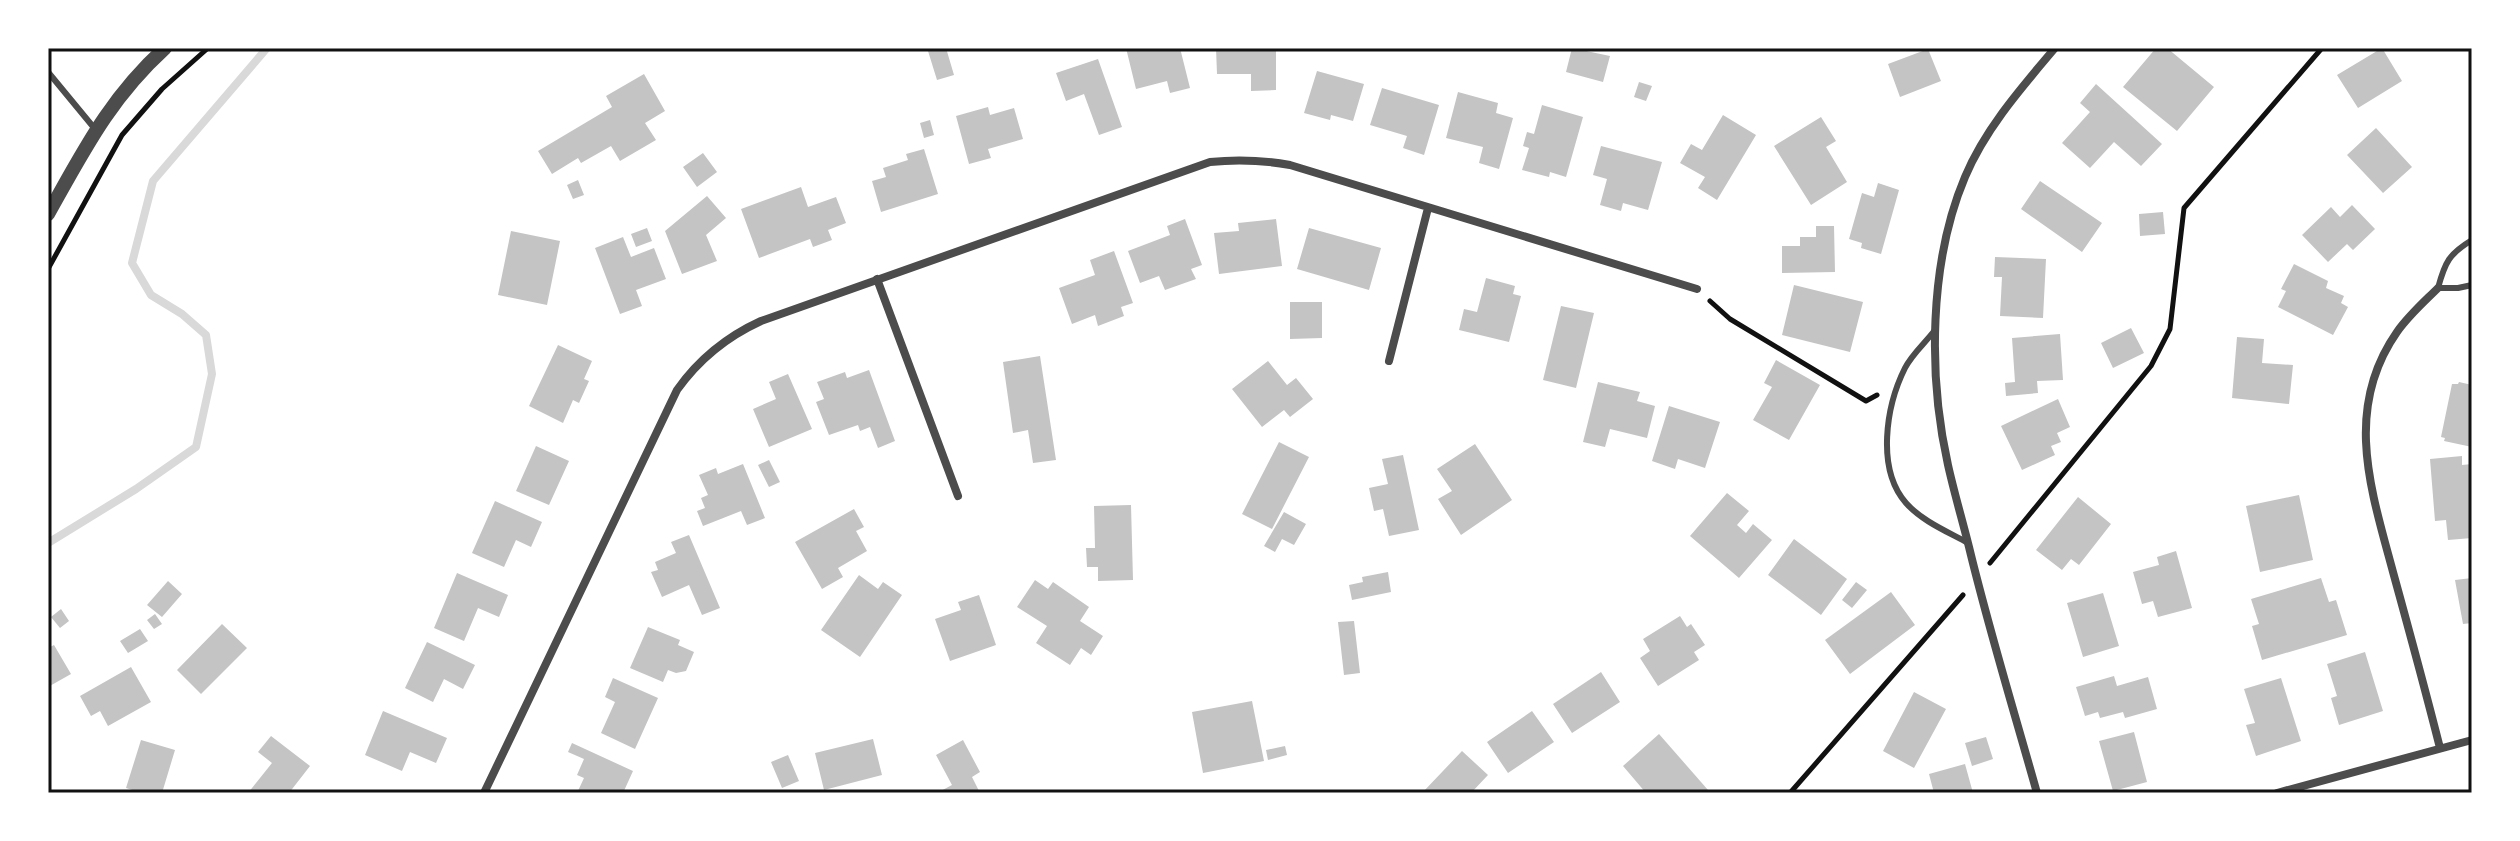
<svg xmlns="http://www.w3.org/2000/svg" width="2520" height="841" font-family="Barlow,sans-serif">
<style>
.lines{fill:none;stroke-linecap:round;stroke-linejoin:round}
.stream{stroke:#d9d9d9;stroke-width:8}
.building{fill:#c4c4c4}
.path{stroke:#111;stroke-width:5}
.service{stroke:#4c4c4c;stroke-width:6}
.minor{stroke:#4c4c4c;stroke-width:8}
.tertiary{stroke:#4c4c4c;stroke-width:14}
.neatline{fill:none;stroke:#111;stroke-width:3}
</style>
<rect width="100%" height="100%" fill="#fff"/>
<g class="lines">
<!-- stream -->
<path class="stream" d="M48,543L136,489L196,447L212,374L206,335L182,314L151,295L132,263L153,181L267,48"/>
</g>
<!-- building -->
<path class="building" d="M937,48H946L954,75L937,80L928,51Z
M1126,48H1180L1190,88L1170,93L1167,81L1136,89Z
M1216,48H1276V90L1251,91V74H1217Z
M1572,48L1610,56L1603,82L1566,72Z
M2156,48H2167L2214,87L2177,131L2123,87Z
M2382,48L2402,81L2358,108L2337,75Z
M1928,49L1941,81L1900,97L1888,64Z
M1098,59L1122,127L1099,135L1084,94L1066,101L1056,73Z
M1317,71L1364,84L1353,121L1331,115L1330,120L1304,113Z
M644,74L665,111L645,123L656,140L620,161L611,146L581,163L578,158L552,174L538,151L612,107L606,96Z
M1639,82L1652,86L1646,101L1634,97Z
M2096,84L2162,144L2141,166L2114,142L2090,168L2062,143L2090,112L2080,103Z
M1382,88L1439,105L1424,155L1403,148L1407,136L1370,125Z
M1458,92L1498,103L1496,113L1513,118L1499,169L1479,163L1483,147L1446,138Z
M1542,105L1583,117L1566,177L1550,172L1549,177L1522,170L1529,148L1523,146L1527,132L1534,134Z
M988,107L990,115L1014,108L1023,139L988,149L991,158L969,164L956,116Z
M1723,115L1756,135L1717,200L1698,188L1705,177L1680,163L1691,144L1702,150Z
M1821,117L1836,141L1826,147L1847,182L1811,205L1774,146Z
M930,120L934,135L924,138L920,123Z
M2376,128L2412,167L2383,193L2347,155Z
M1601,146L1662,162L1648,210L1623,203L1621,211L1600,205L1607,179L1593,175Z
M924,149L938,194L881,212L872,181L886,177L883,168L908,160L906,154Z
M703,153L717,172L697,187L683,167Z
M578,180L584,195L573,199L567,185Z
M2040,181L2102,223L2082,252L2021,209Z
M1878,183L1899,190L1881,254L1861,248L1862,243L1849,239L1862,193L1874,197Z
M801,187L808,207L836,197L846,223L828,230L832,240L813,247L810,239L759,258L741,209Z
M707,196L726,218L706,235L717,261L682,274L665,231Z
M2352,205L2375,229L2353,250L2347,244L2328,262L2302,235L2331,207L2340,217Z
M2163,212L2165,234L2140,236L2139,214Z
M1185,219L1202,265L1191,269L1196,279L1165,290L1159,276L1140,283L1128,251L1170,235L1167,226Z
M1276,219L1282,266L1219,274L1214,233L1239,231L1238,223Z
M1816,226H1834L1835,272L1782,273V246H1800V237H1816Z
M647,228L652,241L636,247L631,234Z
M1309,228L1381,248L1369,290L1297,269Z
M511,231L560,241L547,305L498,295Z
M623,237L631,257L654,248L666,279L636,290L642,306L620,314L595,248Z
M1114,251L1133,303L1121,307L1124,316L1098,326L1095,315L1072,324L1059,288L1095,275L1090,260Z
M1995,257L2046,259L2043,318L2000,316L2002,277H1994Z
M2294,264L2328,281L2326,288L2344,296L2341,303L2348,307L2333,335L2278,307L2286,291L2281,289Z
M1486,278L1515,286L1513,294L1521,296L1509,342L1459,330L1464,309L1477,312Z
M1794,285L1863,302L1850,352L1782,335Z
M1290,302H1322V338L1290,339Z
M1561,306L1594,313L1576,388L1543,380Z
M2131,328L2144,353L2113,368L2101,343Z
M2060,334L2063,380L2037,381L2038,393L2006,396L2005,383L2015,382L2012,338Z
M2237,337L2264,339L2262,363L2293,365L2289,404L2232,398Z
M558,345L592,361L584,379L589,381L579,403L573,400L563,423L529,406Z
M1040,356L1056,460L1033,463L1028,430L1013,433L1003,362Z
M1776,360L1820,385L1789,440L1753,420L1772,387L1764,383Z
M1268,361L1287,385L1296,378L1313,399L1290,417L1284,410L1262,427L1232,389Z
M869,370L895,441L878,448L870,427L860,431L858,425L829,435L816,402L824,399L817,382L845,372L847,378Z
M788,374L812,429L769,447L753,409L776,399L769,382Z
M1598,382L1640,392L1637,401L1655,406L1647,438L1610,429L1605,447L1583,442Z
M2459,382L2472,385V447L2444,441L2445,438L2441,437L2452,384H2458Z
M2058,399L2070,427L2057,433L2061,442L2051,446L2055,455L2022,470L2001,426Z
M1669,406L1720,422L1705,468L1678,459L1675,469L1652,461Z
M1279,442L1309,457L1272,529L1242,514Z
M1475,444L1512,500L1461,535L1438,499L1452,491L1437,469Z
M536,446L569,461L549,505L516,491Z
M1403,455L1419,530L1389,536L1383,509L1374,511L1369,488L1388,484L1382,459Z
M2462,456V465L2472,464V538L2448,540L2446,520L2435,521L2430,459Z
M769,460L780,482L769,487L758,465Z
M743,464L765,518L747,525L741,511L703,526L697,511L705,508L701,498L708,495L699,475L716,468L718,474Z
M1727,493L1749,511L1737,525L1746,533L1753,524L1772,540L1739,578L1690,536Z
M2299,495L2313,560L2260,572L2246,506Z
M2078,497L2111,524L2079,565L2071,559L2062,570L2036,550Z
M495,501L542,522L531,547L516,540L504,567L472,553Z
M1131,505L1133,580L1098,581V567H1087L1086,548H1095L1094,506Z
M854,509L864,527L856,531L867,551L838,568L843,577L822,589L795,542Z
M1284,512L1306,524L1294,545L1282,539L1275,552L1264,546Z
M689,535L720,608L702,615L689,585L662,597L651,572L658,570L655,562L676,553L671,542Z
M1794,539L1847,579L1821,615L1768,575Z
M2176,551L2192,608L2158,617L2153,601L2142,604L2133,572L2159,565L2157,557Z
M1388,572L1391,592L1352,600L1349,585L1363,582L1362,577Z
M457,573L508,595L499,617L478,608L464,641L434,628Z
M859,575L878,589L883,582L902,595L860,657L821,630Z
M2321,578L2329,602L2336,600L2347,635L2262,660L2252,626L2259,624L2251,599Z
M2472,578V623L2463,624L2455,580Z
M1035,580L1048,589L1053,582L1089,607L1080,621L1103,636L1091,655L1081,648L1070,665L1036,643L1047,626L1017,607Z
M168,581L182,594L162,617L147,605Z
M1856,582L1867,590L1852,608L1842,600Z
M1891,592L1915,625L1850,674L1825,640Z
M2103,593L2119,646L2083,657L2067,603Z
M979,595L996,645L950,661L935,619L961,610L958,602Z
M61,609L69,621L60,628L51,617Z
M155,614L162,624L154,629L147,620Z
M1680,616L1687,627L1691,624L1705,645L1694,652L1699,660L1658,686L1640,658L1650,651L1643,639Z
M1354,621L1360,673L1344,675L1338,622Z
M222,624L247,648L201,694L177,670Z
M648,627L680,640L678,645L694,652L686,671L676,673L668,670L663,682L630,668Z
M140,629L148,641L128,653L120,641Z
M427,642L475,665L463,689L444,679L433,702L405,688Z
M54,645L71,674L48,687V648Z
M2365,652L2383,711L2339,725L2331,698L2337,696L2327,664Z
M131,667L151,702L108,726L100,711L91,716L80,696Z
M1601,672L1620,702L1572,733L1553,704Z
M2114,676L2117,686L2148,677L2157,709L2125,718L2123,712L2100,718L2098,712L2085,716L2076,687Z
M613,678L658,698L635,749L601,733L615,702L605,697Z
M2281,678L2301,741L2256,756L2246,725L2255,723L2244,689Z
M1914,692L1946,709L1914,768L1883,751Z
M1252,701L1264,761L1203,773L1192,712Z
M383,711L447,738L436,763L410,752L402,771L365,755Z
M1532,711L1554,742L1508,773L1487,742Z
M2134,732L2147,782L2113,791L2099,741Z
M1659,734L1708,790L1704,793H1646L1623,766Z
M271,736L310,766L289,793H248L272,763L258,752Z
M1986,737L1993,759L1972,766L1965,743Z
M873,739L882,775L824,790L815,753Z
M141,740L175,750L162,793H142L126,788Z
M963,740L980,772L972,777L980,793H937L952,785L936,755Z
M572,743L633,771L623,793H577L584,778L577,775L584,759L568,752Z
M1285,746L1287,755L1268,760L1266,750Z
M1462,751L1488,775L1471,793H1424L1423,792Z
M788,755L799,781L782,788L771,762Z
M1965,764L1973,793H1934L1929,774Z"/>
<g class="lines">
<!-- path -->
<path class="path" d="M48,269L122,135L162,89L208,48
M1710,301L1730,319L1866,401L1877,395
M1990,563L2151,366L2170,329L2184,208L2322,48
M1790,793L1963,595"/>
<!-- service -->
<path class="service" d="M48,72L95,129
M2472,240C2449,254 2445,262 2438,288H2458L2472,285
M1935,330C1926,342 1912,354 1905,368C1886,406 1876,469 1906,503C1922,521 1946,531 1968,543"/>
<!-- minor -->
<path class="minor" d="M877,279L958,496
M2438,288C2424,302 2409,315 2397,332C2343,409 2371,490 2393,572C2409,630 2425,689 2440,748
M1389,361L1428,208
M484,793L677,390C699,359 726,337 761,321L1210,162C1238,159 1262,160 1290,165L1697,289
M2037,793C2014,711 1989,630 1969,547C1962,519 1954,492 1948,465C1928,376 1929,262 1965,177C1985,129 2022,87 2055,48
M2277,793L2472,740"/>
<!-- tertiary -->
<path class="tertiary" d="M48,214C84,150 110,98 165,48"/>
</g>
<!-- border -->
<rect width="2520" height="841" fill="none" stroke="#ffffff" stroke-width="100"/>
<rect x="50" y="50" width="2420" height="741" class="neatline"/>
</svg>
